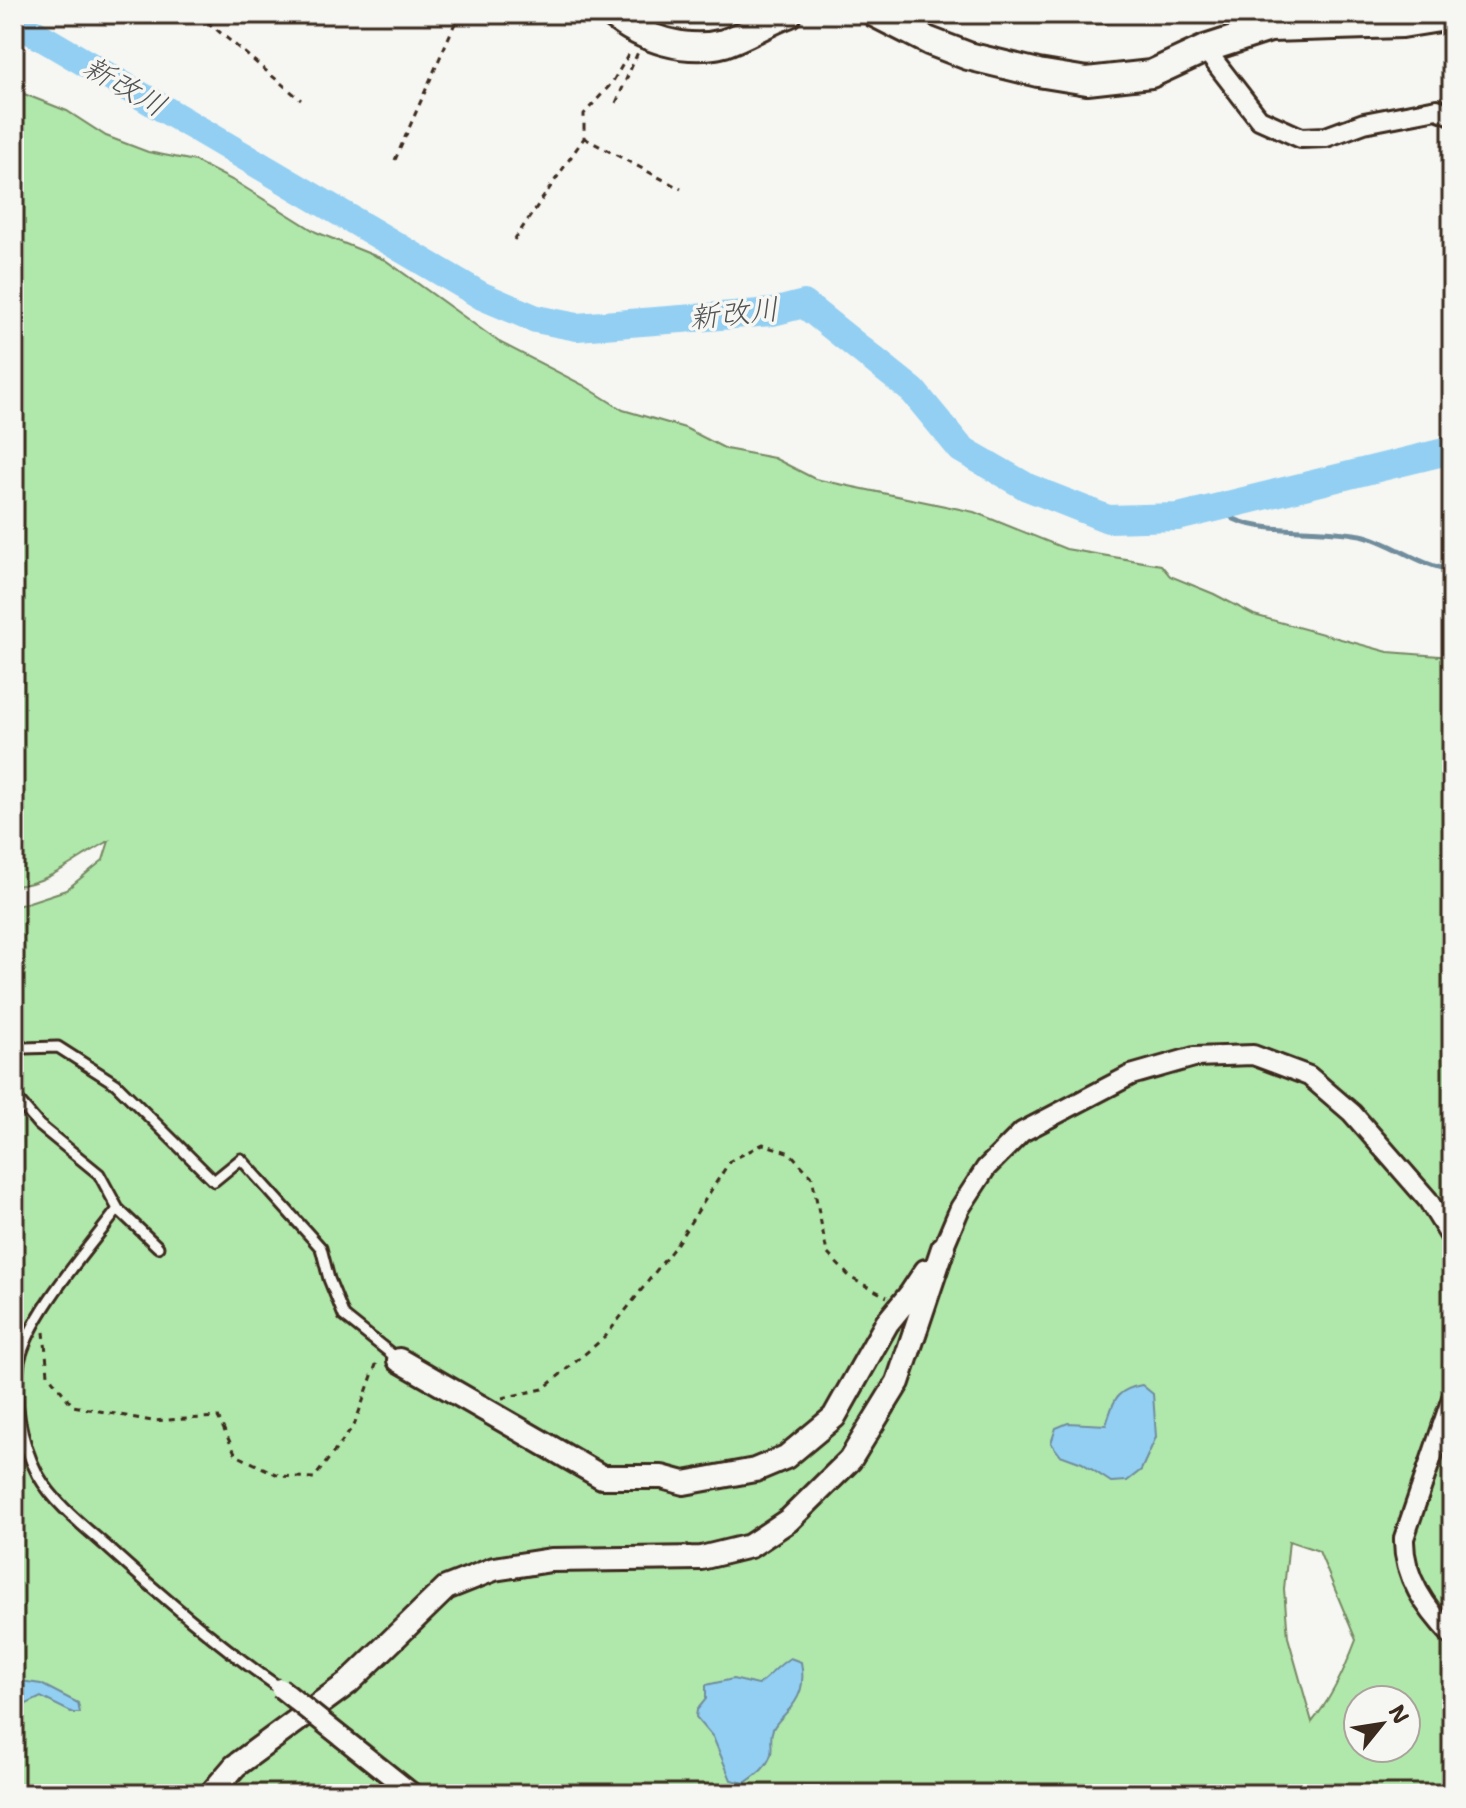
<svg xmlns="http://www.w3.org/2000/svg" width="1466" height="1808" font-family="'Shantell Sans','Klee One',sans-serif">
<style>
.green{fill:#b0e7aa;stroke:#768864;stroke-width:2;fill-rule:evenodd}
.water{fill:#92cff2;stroke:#6f8d9d;stroke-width:2}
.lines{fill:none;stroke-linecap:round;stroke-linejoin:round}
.stream{stroke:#6f8d9d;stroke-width:5}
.river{stroke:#92cff2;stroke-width:28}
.service-casing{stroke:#3b2a1e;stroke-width:15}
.minor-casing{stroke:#3b2a1e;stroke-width:24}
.tertiary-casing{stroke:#3b2a1e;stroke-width:28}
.secondary-casing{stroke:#3b2a1e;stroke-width:32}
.path{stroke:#3b2a1e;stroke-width:3;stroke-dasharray:6 6;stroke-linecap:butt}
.service{stroke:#f6f6f2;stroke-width:9}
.minor{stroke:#f6f6f2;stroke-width:18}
.tertiary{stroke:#f6f6f2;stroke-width:22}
.secondary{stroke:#f6f6f2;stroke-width:26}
.minor-bridge-casing{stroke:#3b2a1e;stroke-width:24;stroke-linecap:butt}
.minor-bridge{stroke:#f6f6f2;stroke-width:18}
.labels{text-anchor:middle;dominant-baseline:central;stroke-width:7;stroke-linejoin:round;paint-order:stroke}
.water-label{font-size:30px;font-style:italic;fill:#515353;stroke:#f6f6f2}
</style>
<rect width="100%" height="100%" fill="#f6f6f2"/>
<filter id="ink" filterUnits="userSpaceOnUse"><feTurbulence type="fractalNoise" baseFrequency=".0125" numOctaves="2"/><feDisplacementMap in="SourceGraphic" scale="16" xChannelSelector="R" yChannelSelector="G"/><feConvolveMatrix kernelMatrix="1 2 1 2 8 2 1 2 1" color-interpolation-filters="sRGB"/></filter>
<g filter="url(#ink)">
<!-- green -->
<path class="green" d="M1011,14H1159L1101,24H1042Z
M14,90L67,111L106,136L148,152L195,161L236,182L316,232L385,260L499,342L583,385L623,410L685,428L726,449L774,458L815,479L974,512L1066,549L1161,565L1170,576L1214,594L1254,615L1388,652L1452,657V1794L1357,1793L1318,1789V1794H14V907L66,890L103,860L109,841C79,856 50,884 14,886ZM1289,1541L1319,1551L1356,1640C1345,1669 1332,1698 1312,1722L1288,1637L1284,1589ZM1358,1700H1406V1748H1358Z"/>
<!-- water -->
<path class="water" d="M1142,1385L1153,1394L1156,1437L1141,1470L1127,1481L1111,1482L1082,1463L1060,1455L1051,1443L1056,1428L1068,1423L1106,1425C1114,1401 1114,1390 1142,1385Z
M790,1658L801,1662C805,1684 801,1698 785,1714C780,1719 776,1723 773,1729C769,1738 773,1745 771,1754C767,1768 756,1775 745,1783L731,1780L713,1737L696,1717L697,1710L706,1699V1685L733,1679L758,1685C770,1676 777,1666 790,1658Z
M14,1680L41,1684L78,1703L80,1713H73L41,1697L14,1710Z"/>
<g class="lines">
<!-- stream -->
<path class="stream" d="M1219,507C1224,511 1229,516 1234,519C1264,534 1328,527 1365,536C1395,544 1420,566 1452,570"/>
<!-- river -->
<path class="river" d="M14,21L482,296L536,319L577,327L773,312L804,304L913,391L961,449L1027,487L1108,519L1178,517L1452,450"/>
<defs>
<path id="service" d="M14,1053L24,1048L58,1047L116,1084L214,1181L241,1159L321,1248L329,1279L344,1316L399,1360
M14,1096L39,1125L99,1174L118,1209L158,1247
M118,1209C88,1249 29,1315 19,1362C12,1397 21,1443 38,1475C54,1503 81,1524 105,1545C161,1596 218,1645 280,1688"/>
<path id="minor" d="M1205,49L1259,119L1301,138L1326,137L1364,123L1437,109L1452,115
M943,1248L960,1208L986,1168L1022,1132L1131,1075L1194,1057L1253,1055L1309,1076L1352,1113L1428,1200L1452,1239
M1452,1398L1404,1538C1403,1577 1426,1608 1452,1636"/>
<path id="tertiary" d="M399,1360L602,1477H662L684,1483L755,1470L786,1457L834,1417L887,1323L910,1295L926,1271
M211,1794L235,1766L348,1683L446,1588L494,1569L551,1560L701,1558L750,1546L789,1520L850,1460L898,1382L943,1248"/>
<path id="secondary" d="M612,14C642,39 686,53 724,43C746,36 766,22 788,14
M876,14L929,41L968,56L1038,73L1087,81L1151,74L1205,49L1270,28L1402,24L1452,16"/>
</defs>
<!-- service casing -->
<use href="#service" class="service-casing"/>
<!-- minor casing -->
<use href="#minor" class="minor-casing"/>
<!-- tertiary casing -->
<use href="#tertiary" class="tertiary-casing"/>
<!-- secondary casing -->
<use href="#secondary" class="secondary-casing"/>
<!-- path -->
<path class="path" d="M198,14L301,100
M616,103L638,52
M584,138L681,189
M395,160L459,14
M514,240L584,138V114L612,83L631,50
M44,1332L48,1374L73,1406L152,1421L218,1417L236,1455L280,1476L314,1478L354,1426L378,1359
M502,1398L543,1389L605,1337L676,1245L730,1161L763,1144L790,1153L812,1177L827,1253L851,1278L887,1297"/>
<!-- service -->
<use href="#service" class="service"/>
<!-- minor -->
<use href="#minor" class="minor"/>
<!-- tertiary -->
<use href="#tertiary" class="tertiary"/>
<!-- secondary -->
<use href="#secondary" class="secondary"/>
<defs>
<path id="minor-bridge" d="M280,1688L413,1794"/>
</defs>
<!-- minor-bridge casing -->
<use href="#minor-bridge" class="minor-bridge-casing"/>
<!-- minor-bridge -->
<use href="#minor-bridge" class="minor-bridge"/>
</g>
</g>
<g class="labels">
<!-- water labels -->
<g class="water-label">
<text transform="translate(125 86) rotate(30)">新改川</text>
<text transform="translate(734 313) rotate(-6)">新改川</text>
</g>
</g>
<!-- margin -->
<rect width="1466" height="1808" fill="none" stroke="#f6f6f2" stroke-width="48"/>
<rect x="24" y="24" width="1418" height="1760" fill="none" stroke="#3b2a1e" stroke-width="3" filter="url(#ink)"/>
<!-- north arrow -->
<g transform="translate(1382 1724) rotate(60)"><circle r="38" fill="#f6f6f2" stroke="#aba49d" stroke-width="2"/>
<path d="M0-6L14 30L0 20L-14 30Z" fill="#3b2a1e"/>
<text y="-12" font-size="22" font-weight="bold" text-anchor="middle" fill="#3b2a1e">N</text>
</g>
</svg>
